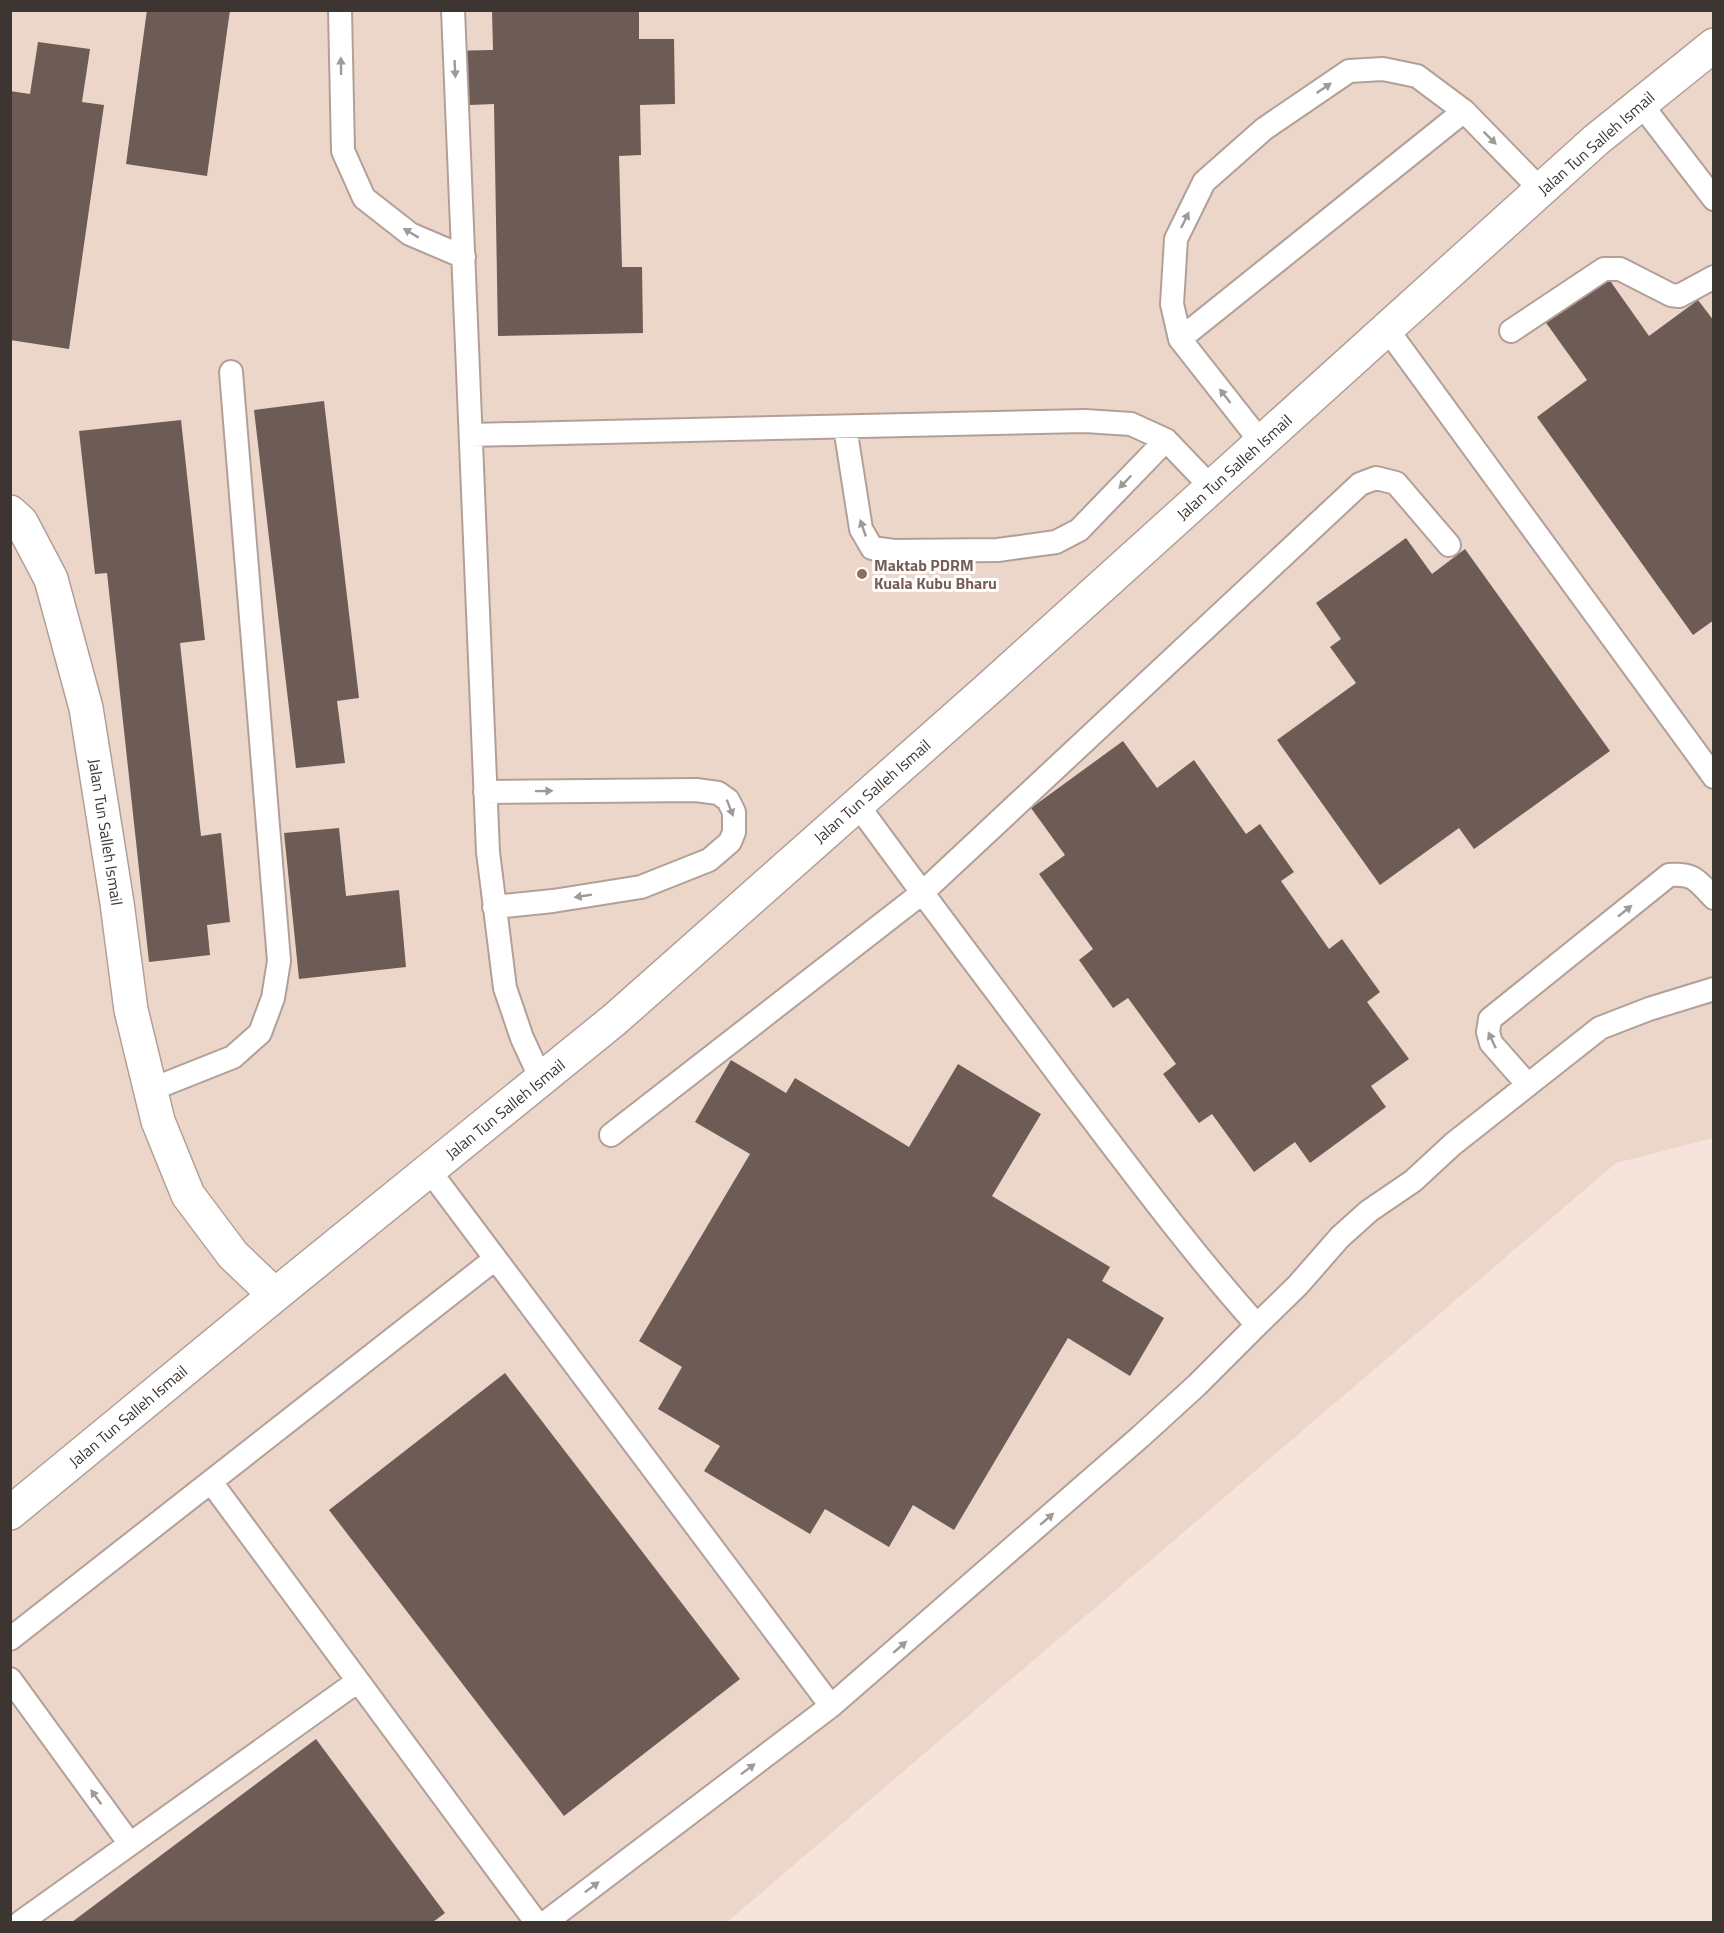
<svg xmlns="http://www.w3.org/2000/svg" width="1724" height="1933" font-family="'Titillium Web',sans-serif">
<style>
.education{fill:#ebd6c9}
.building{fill:#6c5c55}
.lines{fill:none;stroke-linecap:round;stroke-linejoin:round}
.service-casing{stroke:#b2a098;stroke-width:26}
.minor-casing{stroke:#b2a098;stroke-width:36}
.service{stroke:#fff;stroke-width:22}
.minor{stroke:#fff;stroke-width:33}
.oneway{fill:#9e9a98}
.education-dot{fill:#8d6e63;stroke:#fff;stroke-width:2}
.labels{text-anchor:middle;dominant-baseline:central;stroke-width:6;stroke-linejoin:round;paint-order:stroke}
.street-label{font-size:16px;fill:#3d3532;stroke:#fff}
.education-label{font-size:16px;font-weight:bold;fill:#785e54;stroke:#fff;text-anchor:start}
</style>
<rect width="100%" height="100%" fill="#f6e3db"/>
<!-- education -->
<path class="education" d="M11,11H1713V1138L1616,1163L727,1922H11Z"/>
<!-- building -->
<path class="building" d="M147,10H230L207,176L126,164Z
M492,10H639V39H674L675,104L640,105L641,155L619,156L622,267H642L643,333L498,336L494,104L446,106L445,51L493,50Z
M38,42L90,49L82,102L104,105L69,349L10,340V91L30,94Z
M1606,275L1649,336L1698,300L1714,321V620L1693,635L1537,417L1587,380L1544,320Z
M324,401L359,698L337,701L345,763L296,768L254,410Z
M181,420L205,640L180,643L201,836L221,833L230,922L207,925L210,955L149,962L107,573L95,574L79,431Z
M1406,538L1432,574L1465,549L1610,751L1474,849L1459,828L1380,885L1277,740L1356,683L1330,647L1341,639L1316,603Z
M1123,741L1157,788L1194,760L1246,834L1260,824L1294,872L1281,881L1329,949L1342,939L1380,992L1367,1002L1409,1059L1371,1086L1386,1107L1310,1163L1295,1142L1254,1172L1212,1114L1199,1123L1163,1074L1176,1064L1128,998L1113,1008L1079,960L1093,949L1039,874L1065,855L1031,808Z
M339,828L346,896L399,890L406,967L299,979L284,833Z
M731,1060L786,1093L795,1078L909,1147L958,1064L1041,1114L992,1196L1110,1267L1102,1281L1164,1318L1130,1376L1068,1338L954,1530L913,1505L889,1547L825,1509L810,1534L704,1471L720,1446L658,1409L682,1367L639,1341L750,1154L695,1122Z
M505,1373L740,1679L564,1816L329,1510Z
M316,1739L445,1913L433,1922H72Z"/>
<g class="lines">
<defs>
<path id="service" d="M340,10L343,151L364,198L410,234L464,257
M453,10L488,852L505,988L522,1038L541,1079
M1641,104L1714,199
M1387,329L1714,777
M1511,331L1604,269H1620L1671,295L1679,296L1714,277
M1180,339L1464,111
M845,427L861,529L872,548L894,551L998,550L1056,542L1079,530L1166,440
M471,435L1085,421L1131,424L1166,440L1211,487
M1261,442L1180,339L1172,304L1176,239L1204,182L1264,129L1349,71L1383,69L1417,76L1464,111L1541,190
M485,792L696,790L718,793L728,800L734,812V832L730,842L709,860L641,887L553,901L494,907
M857,804C926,899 997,992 1067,1086C1129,1167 1189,1249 1257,1325L1298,1285L1340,1237L1369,1211L1413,1181L1453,1144L1600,1028L1649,1009L1714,989
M1528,1085L1491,1043L1488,1032L1490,1019L1669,875C1695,873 1697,881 1714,898
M150,1090L233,1057L260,1033L273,998L279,961L231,372
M611,1135L922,893L1360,484L1376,478L1396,483L1449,545
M429,1170L831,1706
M211,1482L536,1922
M10,1639L495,1259
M10,1679L130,1844
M21,1922L358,1681
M546,1922L831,1706L1140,1437L1197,1385L1257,1325"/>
<path id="minor" d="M10,512L21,522L51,579L86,708L117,903L131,1010L158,1121L188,1195L233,1255L275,1295
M10,1513L275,1295L614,1020L988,689L1596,140L1714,45"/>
</defs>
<!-- service casing -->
<use href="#service" class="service-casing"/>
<!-- minor casing -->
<use href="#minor" class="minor-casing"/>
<!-- service -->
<use href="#service" class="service"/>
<!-- minor -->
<use href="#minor" class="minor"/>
</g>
<!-- one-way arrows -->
<defs><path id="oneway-solid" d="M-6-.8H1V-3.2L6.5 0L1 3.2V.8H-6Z" transform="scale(1.5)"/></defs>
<g class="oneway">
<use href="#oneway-solid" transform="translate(341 66) rotate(-91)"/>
<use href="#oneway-solid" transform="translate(455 69) rotate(87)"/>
<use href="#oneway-solid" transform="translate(1324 88) rotate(-34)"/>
<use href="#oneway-solid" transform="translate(1490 138) rotate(45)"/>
<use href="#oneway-solid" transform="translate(1185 220) rotate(-64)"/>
<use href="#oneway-solid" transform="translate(411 233) rotate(-149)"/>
<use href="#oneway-solid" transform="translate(1225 396) rotate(-128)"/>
<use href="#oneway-solid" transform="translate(1125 482) rotate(134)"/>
<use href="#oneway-solid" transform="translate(863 528) rotate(-109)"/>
<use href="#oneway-solid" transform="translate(544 791) rotate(-1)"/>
<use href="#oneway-solid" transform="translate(730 808) rotate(69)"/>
<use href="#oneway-solid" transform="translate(583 896) rotate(171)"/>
<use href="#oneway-solid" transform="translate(1625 911) rotate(-39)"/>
<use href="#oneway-solid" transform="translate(1492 1040) rotate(-115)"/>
<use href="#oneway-solid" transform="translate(1047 1519) rotate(-41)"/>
<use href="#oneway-solid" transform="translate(900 1647) rotate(-41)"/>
<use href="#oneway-solid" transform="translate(748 1769) rotate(-37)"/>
<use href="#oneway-solid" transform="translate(96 1797) rotate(-126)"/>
<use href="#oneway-solid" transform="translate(592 1887) rotate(-37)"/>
</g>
<!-- markers -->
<circle class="education-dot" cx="862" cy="574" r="6"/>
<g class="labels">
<!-- street labels -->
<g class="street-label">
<text transform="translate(1596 143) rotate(-41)">Jalan Tun Salleh Ismail</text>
<text transform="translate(1234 467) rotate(-42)">Jalan Tun Salleh Ismail</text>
<text transform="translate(872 791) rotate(-41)">Jalan Tun Salleh Ismail</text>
<text transform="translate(106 832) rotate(81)">Jalan Tun Salleh Ismail</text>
<text transform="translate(505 1109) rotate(-39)">Jalan Tun Salleh Ismail</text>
<text transform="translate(128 1416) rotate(-40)">Jalan Tun Salleh Ismail</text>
</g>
<!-- education labels -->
<g class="education-label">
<text x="874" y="565">Maktab PDRM<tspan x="874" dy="18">Kuala Kubu Bharu</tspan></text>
</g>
</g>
<!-- border -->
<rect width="1724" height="1933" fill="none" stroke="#3d3532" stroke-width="24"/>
</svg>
